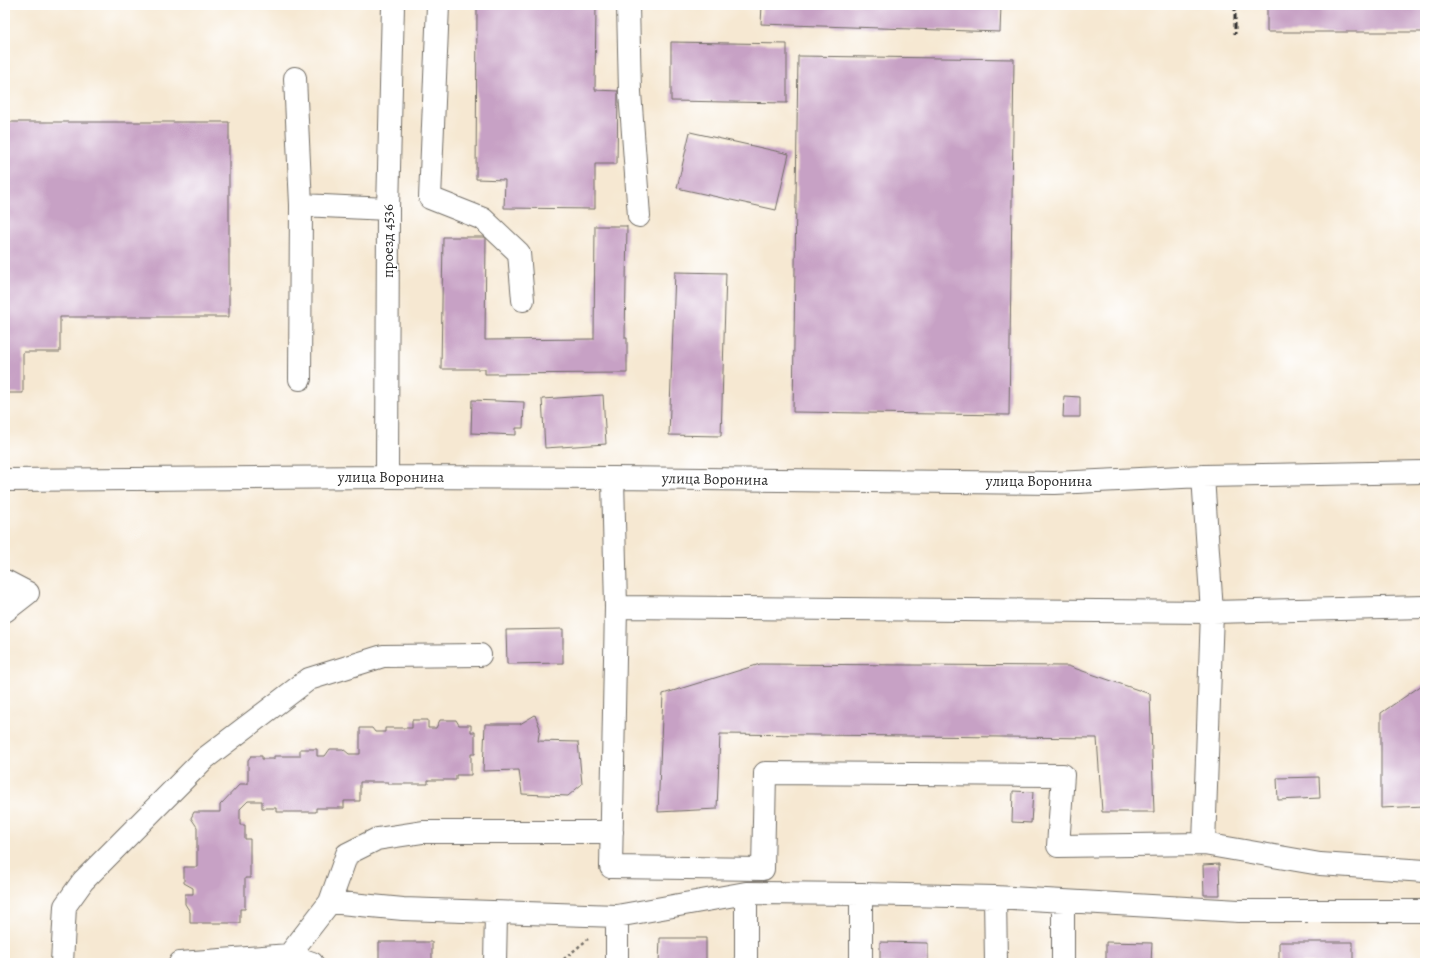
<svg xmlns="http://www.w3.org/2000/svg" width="1430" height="968" font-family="Alegreya,serif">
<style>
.building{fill:#c7a1c5}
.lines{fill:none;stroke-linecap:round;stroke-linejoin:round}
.minor-casing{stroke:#726d65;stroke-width:24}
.path{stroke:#726d65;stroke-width:2.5;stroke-dasharray:3 3;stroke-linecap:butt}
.minor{stroke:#fff;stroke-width:22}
.rail{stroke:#2b2b2b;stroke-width:3;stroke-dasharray:6 3;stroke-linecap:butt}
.labels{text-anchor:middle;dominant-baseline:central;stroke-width:3;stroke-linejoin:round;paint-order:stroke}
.street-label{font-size:15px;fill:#2b2b2b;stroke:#fff}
</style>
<rect width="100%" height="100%" fill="#fff"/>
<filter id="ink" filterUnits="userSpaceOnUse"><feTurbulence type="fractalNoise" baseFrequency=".025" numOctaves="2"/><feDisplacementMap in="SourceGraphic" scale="8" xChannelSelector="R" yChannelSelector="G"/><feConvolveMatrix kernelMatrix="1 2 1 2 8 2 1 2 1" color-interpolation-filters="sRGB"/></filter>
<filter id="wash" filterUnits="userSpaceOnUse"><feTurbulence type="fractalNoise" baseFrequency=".012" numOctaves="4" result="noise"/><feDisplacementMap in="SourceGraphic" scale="16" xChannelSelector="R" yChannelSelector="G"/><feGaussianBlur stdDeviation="0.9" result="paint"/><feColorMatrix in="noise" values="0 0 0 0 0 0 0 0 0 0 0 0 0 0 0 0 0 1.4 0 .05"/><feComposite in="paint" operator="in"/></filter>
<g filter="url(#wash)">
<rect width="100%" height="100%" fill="#f6e8d2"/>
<g id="blocks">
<!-- building -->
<path class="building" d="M477,5H596L595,90L618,91L617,164H595V209L504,208L505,180L476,179Z
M762,5H1001L1000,32L761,24Z
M1267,5H1425V32H1267Z
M671,42L787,44V103L671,101Z
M798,56L1014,59L1009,415L793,412Z
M5,122H229V317H60V352H23V393H5Z
M690,132L789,154L776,210L677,188Z
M595,226H627L625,338H627V373L485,374V369H441L443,237H486L485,340L594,339Z
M675,272L726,273L721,436L669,435Z
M603,395L606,444L545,448L542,399Z
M1064,396L1080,397V417H1063Z
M472,400L524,402L523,428H516V435L471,433Z
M563,629V663L507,664L506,630Z
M760,664L1068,666L1150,694L1154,812H1102L1097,738L720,734L717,809L658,812L663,694Z
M1425,683V806L1381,808V713Z
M535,715L540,728L538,741L578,742L582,784L568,796L522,794L519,770L483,771L485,724H520Z
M412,720H428V728H436L440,720H456L459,725H471V732H475V754H471V775H456V780H428V784H388V782H360V801H344V808H316V812H276V808H262V801H248L240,809V825H245V839H250V878H245V909H240V923H190V912L185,904V894H193V888L184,883V867H197V827L191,818L194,812H220V805L240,784H248V760L251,756H262V759H274V756H300V749H317V756H325L330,749H343L349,754H360V728H372L375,732H385V728H412Z
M1319,777L1320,798L1278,800L1277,778Z
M1013,791L1033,792L1031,823L1012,822Z
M1219,864L1220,895H1204L1203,865Z
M660,938H706V963H659Z
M379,942H432V963H379Z
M880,942L928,943V963H880Z
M1106,942L1152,943L1151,963H1106Z
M1279,942H1353V963H1279Z"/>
</g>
</g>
<g filter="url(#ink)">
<use href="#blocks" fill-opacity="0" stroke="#726d65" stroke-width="1"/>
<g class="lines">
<defs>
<path id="minor" d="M438,5L430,198L483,219L519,253L523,300
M628,5L630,92L639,216
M295,78L301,205L388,209
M300,379L301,205
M1203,476L1212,612L1204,844L1320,864L1425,871
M387,477L388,209L393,5
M613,478L616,607L1212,612L1425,607
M5,480L387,477L613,478L1055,483L1203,476L1425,472
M5,581L28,593L5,611
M616,607L611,867L763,869L765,773L1063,775L1058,846L1204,844
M861,894V963
M995,897L996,963
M1063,901V963
M330,902L347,854L377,839L423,832H612
M289,955L312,963
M62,963L65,906L83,881L204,759L309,679L383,656L480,655
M180,963L289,955L330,902L403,909L617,916L746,893L861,894L995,897L1239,911H1425
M495,963L496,913
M617,963V916
M746,963V893"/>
</defs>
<!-- minor casing -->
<use href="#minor" class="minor-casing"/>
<!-- path -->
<path class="path" d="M559,963L588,939"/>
<!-- minor -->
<use href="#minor" class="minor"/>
<!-- rail -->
<path class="rail" d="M1235,5V34"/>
</g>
</g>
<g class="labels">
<!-- street labels -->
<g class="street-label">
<text transform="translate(388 241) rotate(-90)">проезд 4536</text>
<text x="391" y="477">улица Воронина</text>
<text transform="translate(715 479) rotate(1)">улица Воронина</text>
<text x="1039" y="481">улица Воронина</text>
</g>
</g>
<!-- margin -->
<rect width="1430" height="968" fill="none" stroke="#fff" stroke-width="20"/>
</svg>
